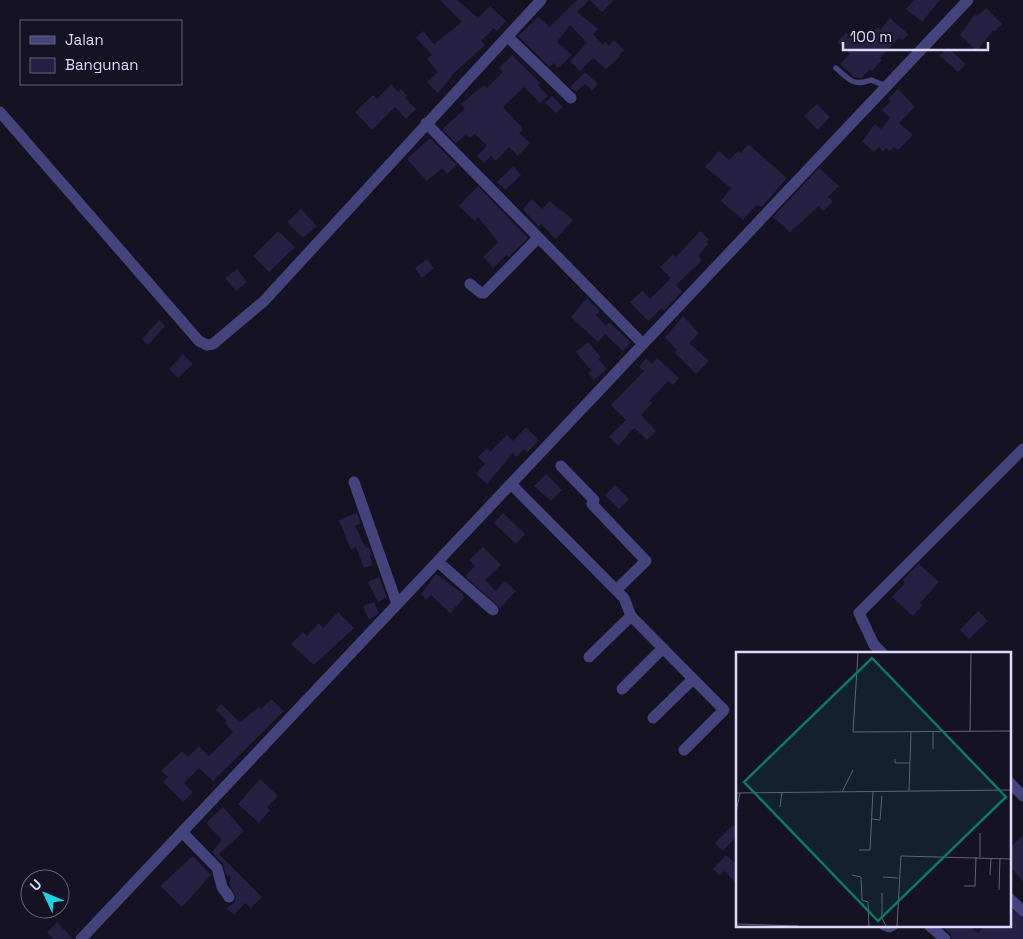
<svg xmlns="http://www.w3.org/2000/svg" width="1023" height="939" font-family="'Space Grotesk',sans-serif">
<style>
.building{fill:#262042}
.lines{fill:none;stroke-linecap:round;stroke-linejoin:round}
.service{stroke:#44437c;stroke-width:5.5}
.minor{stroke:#44437c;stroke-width:11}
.inset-road{fill:none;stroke:#646279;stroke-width:1}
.view{fill:#0f766e;fill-opacity:0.15;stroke:#0f766e;stroke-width:2.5}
.inset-edge{fill:none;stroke:#dcd9fa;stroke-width:2.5}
</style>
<rect width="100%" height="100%" fill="#141223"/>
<!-- building -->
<path class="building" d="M440,0H457L478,18L490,6L506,21L497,31L494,28L481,41L485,45L454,73L438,93L427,82L438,72L427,59L432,55L416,38L423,31L434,44L462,22Z
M577,0H589L577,12L598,29L593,34L603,45L605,42L609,46L614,40L624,50L619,55L620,57L606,69L593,58L580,71L570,61L587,43L570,25L557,42L572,55L558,68L553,63L550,67L518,36L538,17L550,27Z
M590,0H614L602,12Z
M914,0H940L922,22L906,9Z
M986,8L1002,24L995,31L993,30L977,51L960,35L975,14L977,16Z
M890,18L908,34L903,40L899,38L880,58L882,60L872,71L870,69L862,78L854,77L840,64L850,54L837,42L846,33L859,43L878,27L880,30Z
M947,47L966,64L958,72L940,56Z
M512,55L540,83L538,85L548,96L540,103L524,87L503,107L523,129L519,133L530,143L518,156L509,147L496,161L491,156L484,163L477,156L487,146L475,134L470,138L466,134L456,143L442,129L465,109L461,104L484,85L487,88L503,72L499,68Z
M585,72L598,84L592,90L585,84L576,92L570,87Z
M391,84L398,92L401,89L407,96L405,98L416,109L406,119L395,107L372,130L355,112L373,95L377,99Z
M898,89L915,107L899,123L913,135L898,150L894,147L890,151L886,148L883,152L879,147L874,152L862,141L875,124L881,129L890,118L882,110L891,101L888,99Z
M552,96L563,107L556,113L545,103Z
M817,104L830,117L818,130L804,116Z
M430,138L457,165L447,174L442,168L427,181L407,159Z
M748,144L787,178L762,207L756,205L743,220L721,201L731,188L705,167L719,151L729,160L738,151L741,153Z
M513,166L521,175L505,190L497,182Z
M819,168L839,186L828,197L833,201L823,211L819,206L790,232L773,217Z
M478,186L528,238L509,257L506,255L493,268L483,257L498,242L478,217L475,221L459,206Z
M532,199L542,209L550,201L573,220L556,239L541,224L539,227L523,209Z
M301,209L317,226L303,238L287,222Z
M278,231L295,247L269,272L253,256Z
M700,231L709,239L706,242L708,244L698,256L702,260L676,285L681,290V293L664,311L662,308L648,321L630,302L642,291L650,299L671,278L660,267L673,254L676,257Z
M427,259L434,268L422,278L415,268Z
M237,269L247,282L236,291L225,278Z
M587,298L600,311L596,315L606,326L609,322L631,342L623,351L605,334L598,342L571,317Z
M683,316L699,333L689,343L709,361L696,374L674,352L677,350L665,338Z
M159,320L165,326L148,345L142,339Z
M588,342L601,357L598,359L607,369L594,380L588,373L591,370L576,352Z
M183,354L193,364L178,378L169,369Z
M646,358L652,364L657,358L679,378L673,385L668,381L649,401L652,403L641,415L656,431L647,440L634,428L618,446L609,437L626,420L611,405L644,371L639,367Z
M526,427L539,440L527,453L524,449L516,457L513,453L487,484L476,474L485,464L478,457L487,448L490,452L507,435L513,441Z
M546,474L562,490L551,501L534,486Z
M615,485L629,499L619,509L605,495Z
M357,513L361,523L355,526L366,548L369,547L372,555L370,556L373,565L364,568L356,547L351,550L339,520Z
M503,513L525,534L516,544L494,523Z
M483,547L501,565L485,580L496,591L505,581L516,591L500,608L465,576L475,566L469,560Z
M919,564L939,582L920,603L923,605L913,616L892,597L905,583L903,580Z
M436,574L463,594L464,598L450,613L431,595L426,600L421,594Z
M379,577L387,597L378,602L368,582Z
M374,602L379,613L369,620L363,606Z
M978,611L988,621L969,639L960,630Z
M338,612L354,628L314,665L291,644L303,632L307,636L319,623L323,628Z
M271,699L284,711L213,781L199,768L184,783L193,792L183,802L163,782L168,777L161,771L182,751L188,757L199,746L209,756L233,732L225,723L227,721L216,710L221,704L240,722L259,707L261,709Z
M260,779L278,796L267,807L270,810L259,823L238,804Z
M223,807L244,831L219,854L262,897L251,908L245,903L234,915L226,908L234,903L236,897L229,884L231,878L226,874L223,863L212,852L222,840L206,823Z
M733,825L737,829V836L723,851L715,843Z
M1023,835V881L1009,866V849Z
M726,855L737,865V884L724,871L720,876L713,869Z
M193,856L211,875L182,907L160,886Z
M1009,908L1023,918V939H952L950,934L942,926L969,925L978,933L985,925H1009Z
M57,922L73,939H53L47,932Z"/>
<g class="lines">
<!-- service -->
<path class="service" d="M836,68C849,79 853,87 871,80L886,86"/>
<!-- minor -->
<path class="minor" d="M508,37L571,98
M0,112L199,341L207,345L213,344L264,301L541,0
M426,123L643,344
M470,284L481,293H484L538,238
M561,466L594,500L592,504L646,561L616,590
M354,482L397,604
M511,484L624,598L631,616L724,710L684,750
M438,562L493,610
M882,653L874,645L859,613L1023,449
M589,657L631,616
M622,689L663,648
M653,718L693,679
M1009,782L1023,796
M182,832L217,868L222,887L229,897
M1009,898L1023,911
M884,925L889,927L893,925
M929,925L945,939
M81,939L968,0"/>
</g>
<!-- overview -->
<g transform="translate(736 652)">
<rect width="275" height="275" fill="#141223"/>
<path class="inset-road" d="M122,1L117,80L275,79M234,80L235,1M197,97V80M159,107V111H174M173,139L175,80M106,140L117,118M0,141L275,138M44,155L46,140M0,161L4,141M136,167L144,168L146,144M123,198H134L137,139M244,205V181M116,223L125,225L126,248L132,250L133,274M254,223L255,206M147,225L162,226M228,234H239L240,205M263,238L264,206M146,241V266L150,274M0,272L62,274M161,274L165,204L275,207"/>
<path class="view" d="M136,6L270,145L142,269L8,130Z"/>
<rect width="275" height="275" class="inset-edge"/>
</g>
<!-- legend -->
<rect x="20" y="20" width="162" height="65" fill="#141223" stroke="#646279"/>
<rect x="30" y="36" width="25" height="8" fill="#44437c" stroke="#646279"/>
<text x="65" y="45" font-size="15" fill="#dcd9fa">Jalan</text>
<rect x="30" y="58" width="25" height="15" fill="#262042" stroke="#646279"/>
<text x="65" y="70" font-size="15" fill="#dcd9fa">Bangunan</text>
<!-- north arrow -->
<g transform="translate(45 894) rotate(314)"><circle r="24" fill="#141223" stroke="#646279"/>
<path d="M0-4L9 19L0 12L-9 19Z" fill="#1ed1e0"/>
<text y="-8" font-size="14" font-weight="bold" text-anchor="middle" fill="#dcd9fa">U</text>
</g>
<!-- scale -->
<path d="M843 42v8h145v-8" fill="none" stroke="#dcd9fa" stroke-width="2.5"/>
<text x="850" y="42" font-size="15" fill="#dcd9fa" stroke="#141223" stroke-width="4" paint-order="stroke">100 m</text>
</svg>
